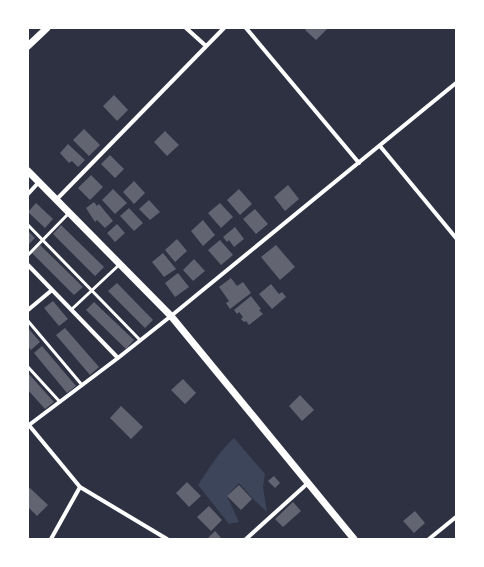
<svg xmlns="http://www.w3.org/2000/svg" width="484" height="567" font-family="'IBM Plex Serif',serif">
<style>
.green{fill:#3c4559}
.building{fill:#626471}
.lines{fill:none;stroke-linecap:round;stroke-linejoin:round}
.service{stroke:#fff;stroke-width:3}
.minor{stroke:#fff;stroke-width:4}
.tertiary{stroke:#fff;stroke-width:7}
</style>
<rect width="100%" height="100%" fill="#2d3142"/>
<!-- green -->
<path class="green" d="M234,438L265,474L263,487L267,512L255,501L239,483L227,496L239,522L229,524L198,485C209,468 219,452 234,438Z"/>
<!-- building -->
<path class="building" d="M308,28H328L316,40L305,30Z
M114,95L128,110L117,121L103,106Z
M84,129L100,145L89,156L73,140Z
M165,131L179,145L167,156L154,142Z
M68,144L85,160L78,167L72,161L69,163L60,153Z
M110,155L124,169L115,178L101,164Z
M91,175L103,187L90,200L78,188Z
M134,181L145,193L134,204L123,192Z
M288,185L299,199L285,211L274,197Z
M113,189L127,203L115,214L102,200Z
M239,189L252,204L240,215L227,200Z
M149,200L160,212L150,220L139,209Z
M94,202L97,206L99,204L113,221L105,228L97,220L95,222L86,208Z
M36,203L53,219L45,228L28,212Z
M220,203L233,217L221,228L208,213Z
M129,208L143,223L134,231L120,216Z
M255,209L268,224L256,234L243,219Z
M203,220L215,235L203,246L191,231Z
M117,224L125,233L115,242L107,233Z
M61,225L104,267L95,276L53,234Z
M235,227L244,239L234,247L229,240L227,242L223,237Z
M28,231L35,238L28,245Z
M177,239L187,251L175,262L165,250Z
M220,240L233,255L221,265L208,250Z
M40,245L83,287L74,295L32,253Z
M276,245L295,267L280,280L261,257Z
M163,253L176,269L164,277L152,262Z
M194,259L205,271L193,281L183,270Z
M178,273L189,287L175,297L165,283Z
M231,278L237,286L243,282L251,293L230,309L226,303L229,301L219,287Z
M117,283L153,320L145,328L108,291Z
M271,284L279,294L282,292L286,297L272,309L259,294Z
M251,296L261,309L259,310L263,314L249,325L246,321L244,322L241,319L243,317L239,312L237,314L234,310Z
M53,301L68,319L59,326L44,308Z
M94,302L134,340L126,349L86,310Z
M28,328L40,342L31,350L28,346Z
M65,328L99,367L90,375L56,335Z
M42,346L76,386L67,393L34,353Z
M28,373L54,402L45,409L28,390Z
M183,379L196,393L185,404L171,390Z
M300,395L314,410L302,421L289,406Z
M121,406L143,427L131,439L110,418Z
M274,476L280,483L275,488L268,481Z
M187,482L201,496L189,507L176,493Z
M239,485L252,499L241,510L227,496Z
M30,488L48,505L37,516L28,507V489Z
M293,502L301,511L283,527L275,519Z
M209,506L222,520L211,531L197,517Z
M415,511L425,523L414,533L403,521Z
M215,531L222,539H207Z"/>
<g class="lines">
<!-- service -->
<path class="service" d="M28,225L140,340
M28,255L69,213
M72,309L120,264
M28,321L82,385
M28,367L60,402"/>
<!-- minor -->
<path class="minor" d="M186,28L206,46
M246,28L359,163
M380,146L456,238
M28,194L39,182
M56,200L224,28
M28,265L118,358L29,425
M28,310L52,290
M118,358L171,316L456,83
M28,424L80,487L167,539
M51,539L80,487
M246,539L308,483
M429,539L456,517"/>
<!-- tertiary -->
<path class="tertiary" d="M28,46L47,28
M28,171L171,316L354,539"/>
</g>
<!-- border -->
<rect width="484" height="567" fill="none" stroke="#ffffff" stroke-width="58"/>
</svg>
